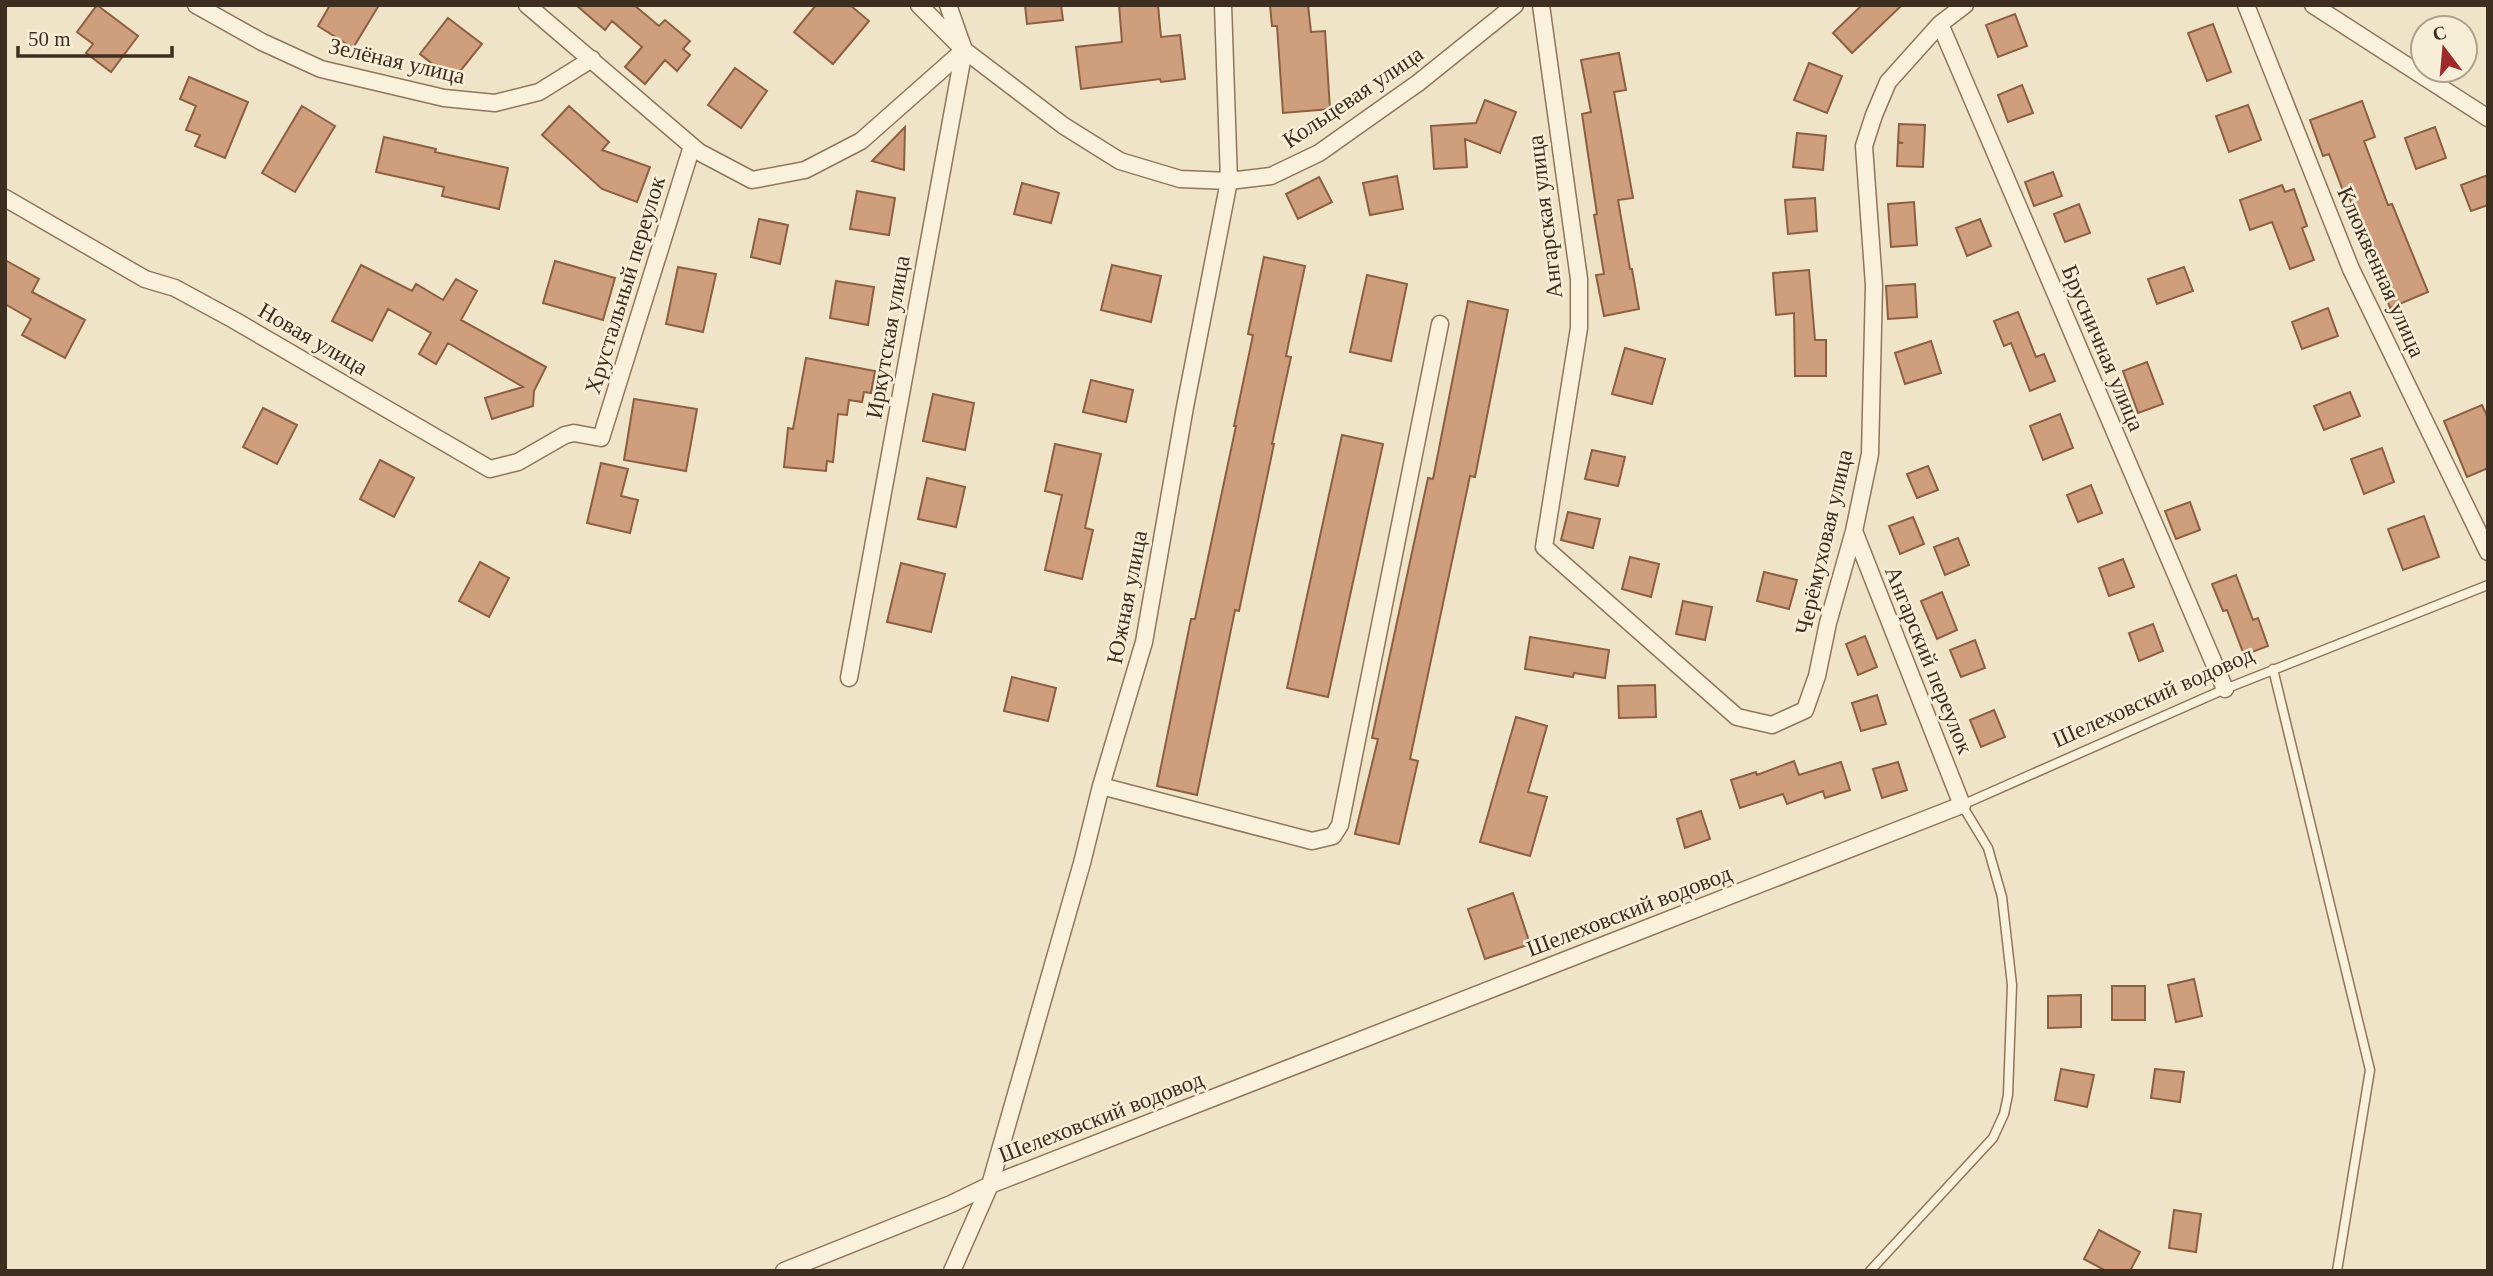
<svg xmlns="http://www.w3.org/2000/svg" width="2493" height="1276" font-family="Georgia,serif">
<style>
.building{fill:#cf9f7d;stroke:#8d5f41;stroke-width:2}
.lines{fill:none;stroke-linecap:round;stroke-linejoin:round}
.lane-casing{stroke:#8d765c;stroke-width:11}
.street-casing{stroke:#8d765c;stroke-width:19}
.lane{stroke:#faf1dc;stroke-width:8}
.street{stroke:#faf1dc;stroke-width:16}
.labels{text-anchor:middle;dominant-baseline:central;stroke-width:5;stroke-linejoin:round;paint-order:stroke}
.street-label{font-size:23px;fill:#3d2e20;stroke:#f7eed8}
</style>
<rect width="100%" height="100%" fill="#f0e4c8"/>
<!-- building -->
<path class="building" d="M97,5L138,36L111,72L86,53L93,44L77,32Z
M330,5H379L353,48L318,26Z
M576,5H634L659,26L665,20L690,41L683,49L690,55L677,71L665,60L645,84L625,67L642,47L612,21L605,30Z
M816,5H850L869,21L833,64L794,32Z
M1025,5H1061L1063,20L1027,24Z
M1119,5H1158L1161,37L1180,35L1185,79L1161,82L1160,79L1081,89L1076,47L1122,42Z
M1270,5H1308L1311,32L1325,31L1330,109L1283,113L1277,26H1272Z
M1862,5H1902L1852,53L1833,33Z
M2015,14L2027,46L1998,57L1986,25Z
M448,18L482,44L453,80L420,54Z
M2213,24L2231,72L2207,81L2188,33Z
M1619,53L1626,90L1614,92L1633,198L1618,200L1630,269H1632L1639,309L1604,316L1596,275L1604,274L1594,215L1597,214L1582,114L1591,112L1581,60Z
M1809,63L1842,76L1827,113L1794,100Z
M735,68L767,91L741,128L708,105Z
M189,77L248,102L225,158L195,146L200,135L186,130L196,106L180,99Z
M2022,85L2033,113L2008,122L1998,95Z
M1485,100L1516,112L1500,153L1465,139L1467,167L1434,169L1431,126L1476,123Z
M2362,101L2375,137L2364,141L2388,205L2392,204L2428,292L2390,308L2348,194L2345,196L2329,154L2323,156L2310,120Z
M2248,105L2261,140L2229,152L2216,116Z
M302,106L335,126L295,192L262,173Z
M569,106L609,142L602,150L650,167L637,202L602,189L542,135Z
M1899,124L1925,125L1923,167L1897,166L1898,143H1903L1898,142Z
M905,127L904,170L872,161Z
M2435,127L2446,158L2416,169L2405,138Z
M1797,133L1826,136L1823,170L1793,167Z
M384,137L436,149L435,152L508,168L499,209L442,196L444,187L376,172Z
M2053,172L2062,196L2034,206L2025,182Z
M2488,175V205L2471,211L2461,185Z
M1397,176L1403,209L1370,215L1363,183Z
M1319,177L1332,202L1298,219L1286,194Z
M1022,183L1059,193L1051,223L1014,214Z
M2282,185L2285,192L2294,189L2307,226L2302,228L2314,260L2290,269L2272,222L2250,230L2240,200Z
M857,191L895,198L889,235L850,229Z
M1815,198L1817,231L1788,234L1785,200Z
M1914,202L1917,245L1891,247L1888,204Z
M2079,204L2090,233L2065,242L2054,214Z
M759,219L788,225L780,264L751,257Z
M1980,219L1991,246L1967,256L1956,228Z
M1264,257L1305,266L1286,356L1291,357L1272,444H1274L1239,611L1235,610L1197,795L1157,786L1191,619H1195L1236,426H1234L1253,335L1248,334Z
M5,260L39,279L32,292L85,320L65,358L22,335L31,319L5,304Z
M555,261L615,278L603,320L543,303Z
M361,265L412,291L416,284L443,300L456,279L477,291L461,320L546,367L534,391L533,406L492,419L485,398L523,387L448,343L436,364L419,354L431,333L388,309L372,341L332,321Z
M1112,265L1161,276L1151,322L1101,310Z
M678,267L716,274L703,332L666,324Z
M2184,267L2193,291L2157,304L2148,279Z
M1809,270L1815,340H1826V376H1795L1794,313L1776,315L1773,273Z
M1367,275L1407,284L1391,361L1350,352Z
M836,281L874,287L868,325L830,318Z
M1915,284L1917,317L1888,319L1886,286Z
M1468,301L1508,310L1475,477L1470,476L1410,759L1418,761L1399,844L1355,834L1378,739L1372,738L1428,478L1433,479Z
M2328,308L2338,336L2302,349L2292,322Z
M2018,312L2036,357L2044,354L2055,381L2030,391L2011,343L2004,346L1994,321Z
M1931,341L1941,373L1905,384L1895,353Z
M1625,348L1665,359L1652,404L1612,394Z
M806,358L875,371L871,393L864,392L862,402L849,400L847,415L838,414L833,462L827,461L826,471L784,467L788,428L793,429Z
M2147,362L2163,404L2138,413L2123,371Z
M1091,380L1133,390L1126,422L1083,412Z
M2350,392L2360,416L2324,430L2314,406Z
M933,394L974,403L965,450L923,441Z
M634,399L697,409L686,471L624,460Z
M2482,405L2488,418V468L2467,477L2444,421Z
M263,408L297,425L277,464L243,447Z
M2060,414L2073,448L2043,460L2030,426Z
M1342,435L1383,444L1328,697L1287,688Z
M1055,444L1101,454L1085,528L1093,530L1082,579L1045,570L1062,495L1045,491Z
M2382,448L2394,482L2364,494L2351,459Z
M1592,450L1625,457L1618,486L1585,479Z
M380,460L414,478L394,517L360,499Z
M601,463L628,469L621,496L638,500L630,533L587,523Z
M1928,466L1938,490L1917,498L1907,474Z
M927,478L965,487L956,527L918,519Z
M2091,485L2102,513L2078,522L2067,495Z
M2190,502L2200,530L2176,539L2165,511Z
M1568,512L1600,519L1593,548L1561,540Z
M2424,516L2439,557L2403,570L2388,529Z
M1913,517L1924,544L1900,554L1889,526Z
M1958,538L1969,565L1945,575L1934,547Z
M1630,557L1659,564L1651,597L1622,589Z
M2123,559L2134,587L2109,596L2099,568Z
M480,562L509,578L489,617L459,601Z
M901,563L945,574L931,632L887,622Z
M1764,572L1797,580L1789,609L1757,601Z
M2236,575L2253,620L2258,618L2268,646L2244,655L2227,610L2223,611L2212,584Z
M1942,592L1957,630L1937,639L1921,601Z
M1683,601L1712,607L1705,640L1676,634Z
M2153,624L2163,651L2139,661L2129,633Z
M1865,636L1877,667L1858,675L1846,644Z
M1530,637L1609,650L1605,678L1574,673L1573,677L1525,669Z
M1975,640L1985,668L1961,677L1950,650Z
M1012,677L1056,688L1048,721L1004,711Z
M1655,685L1656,717L1619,718L1618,686Z
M1877,695L1886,724L1861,731L1852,703Z
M1994,710L2005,737L1981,747L1970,720Z
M1516,717L1547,726L1528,792L1547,797L1530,856L1480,842Z
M1794,761L1799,775L1841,762L1850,790L1825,798L1823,791L1787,804L1783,794L1740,808L1731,780L1756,772L1757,775Z
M1898,762L1907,790L1882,798L1873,769Z
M1701,811L1710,839L1685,848L1677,819Z
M1513,893L1530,944L1485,959L1468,909Z
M2194,979L2202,1016L2176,1022L2168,985Z
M2112,986H2145V1020H2112Z
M2081,995V1027L2048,1028V996Z
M2061,1069L2094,1075L2087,1107L2055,1100Z
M2155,1069L2184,1072L2180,1102L2151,1098Z
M2174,1210L2201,1214L2196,1252L2169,1248Z
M2099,1230L2140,1252L2130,1271H2106L2084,1259Z"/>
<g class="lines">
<defs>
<path id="lane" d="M2273,669L2370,1070L2337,1271
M1870,1271L1993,1138L2004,1114L2008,1095L2012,985L2002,897L1988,848L1962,805L2225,689L2488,585"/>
<path id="street" d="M196,5L262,42L321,69L444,98L495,103L539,92L592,59
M527,5L699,152L752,180L805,170L861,141L964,50
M919,5L964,50L1064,126L1120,161L1180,179L1229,181L1271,176L1319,153L1418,83L1515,5
M1541,5L1579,279V328L1544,547L1737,717L1772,725L1805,710L1817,676L1828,623L1854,531L1870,454L1874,285L1864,146L1874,115L1888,82L1940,24L1965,5
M2246,5L2351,269L2488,552
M2313,5L2488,118
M1940,24L2225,689
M5,198L145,279L175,288L234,320L490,469L518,462L565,435L574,433L601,438L692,146
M849,678L964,50L948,5
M1101,786L1312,841L1333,836L1340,825L1440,324
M784,1271L951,1204L990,1185L1962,805L1854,531
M952,1271L990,1185L1082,863L1101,786L1144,642L1185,407L1229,181L1223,5"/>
</defs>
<!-- lane casing -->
<use href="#lane" class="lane-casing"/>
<!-- street casing -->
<use href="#street" class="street-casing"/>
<!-- lane -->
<use href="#lane" class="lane"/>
<!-- street -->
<use href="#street" class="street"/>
</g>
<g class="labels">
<!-- street labels -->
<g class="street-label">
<text transform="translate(397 61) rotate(13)">Зелёная улица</text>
<text transform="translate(1353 97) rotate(-34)">Кольцевая улица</text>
<text transform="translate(1545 217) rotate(-97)">Ангарская улица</text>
<text transform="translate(2381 272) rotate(66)">Клюквенная улица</text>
<text transform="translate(625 285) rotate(-73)">Хрустальный переулок</text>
<text transform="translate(888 337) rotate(-80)">Иркутская улица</text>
<text transform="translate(313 339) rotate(30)">Новая улица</text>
<text transform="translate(2103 348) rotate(67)">Брусничная улица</text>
<text transform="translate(1824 542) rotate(-77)">Черёмуховая улица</text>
<text transform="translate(1127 597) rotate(-79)">Южная улица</text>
<text transform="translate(1929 660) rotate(68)">Ангарский переулок</text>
<text transform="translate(2153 697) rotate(-24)">Шелеховский водовод</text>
<text transform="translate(1629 911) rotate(-21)">Шелеховский водовод</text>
<text transform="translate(1101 1117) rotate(-21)">Шелеховский водовод</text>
</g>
</g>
<!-- border -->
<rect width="2493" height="1276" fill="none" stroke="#3d2e20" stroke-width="14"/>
<!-- north arrow -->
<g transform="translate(2444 49) rotate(344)"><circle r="33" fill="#f7eed8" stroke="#ada18e" stroke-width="2"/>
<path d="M0-5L12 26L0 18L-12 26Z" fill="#9e2a2b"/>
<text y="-10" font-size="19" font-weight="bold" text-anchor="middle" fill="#3d2e20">С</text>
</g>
<!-- scale -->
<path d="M18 46v10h154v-10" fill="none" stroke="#3d2e20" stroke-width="3.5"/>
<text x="28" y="46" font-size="21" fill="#3d2e20" stroke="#f7eed8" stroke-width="5" paint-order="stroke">50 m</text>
</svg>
